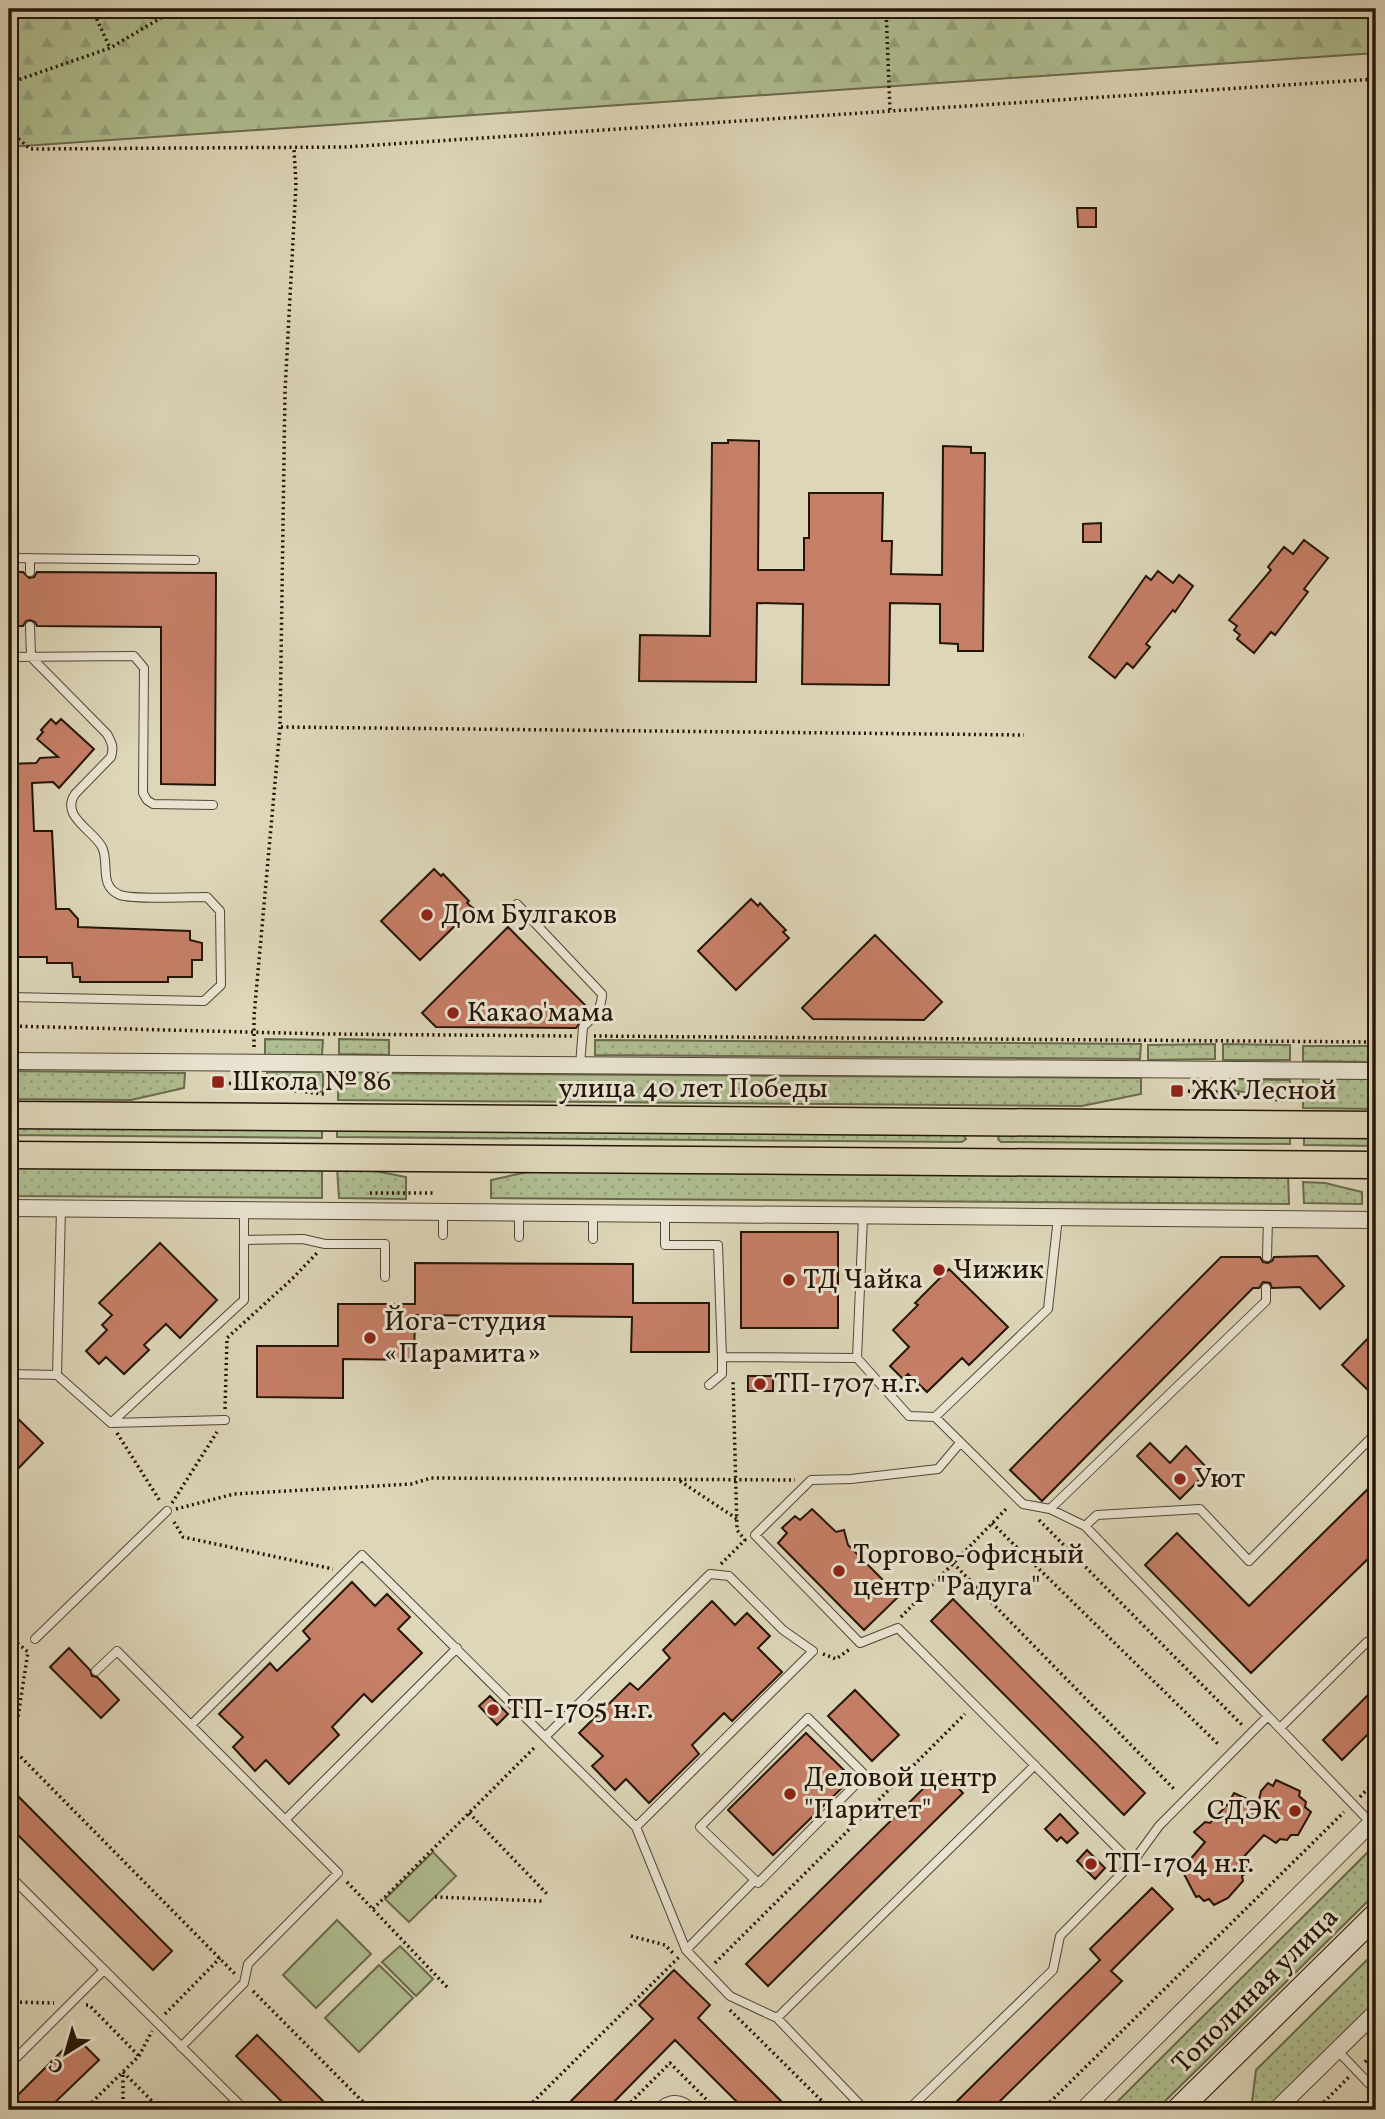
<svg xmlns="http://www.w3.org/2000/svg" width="1385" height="2119" font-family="Vollkorn,serif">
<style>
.grass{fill:url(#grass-dots);stroke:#6a6a4c;stroke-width:2}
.forest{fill:url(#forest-firs);stroke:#6a6a4c;stroke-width:2}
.pitch{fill:#afbe91;stroke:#6a6a4c;stroke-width:2}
.building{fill:#c67f67;stroke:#241507;stroke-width:2}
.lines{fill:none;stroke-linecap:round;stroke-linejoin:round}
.lane-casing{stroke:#524534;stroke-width:10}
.street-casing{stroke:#524534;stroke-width:18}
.secondary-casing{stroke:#241507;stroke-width:25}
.primary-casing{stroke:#241507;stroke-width:29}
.path{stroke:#241507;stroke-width:3.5;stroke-dasharray:2 3.5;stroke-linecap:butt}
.lane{stroke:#e9e4d2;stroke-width:8}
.street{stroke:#e9e4d2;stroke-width:16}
.secondary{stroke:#e9e4d2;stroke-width:23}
.primary{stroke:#ddd6b9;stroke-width:26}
.poi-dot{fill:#8f2418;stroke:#e9e4d2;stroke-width:2.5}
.labels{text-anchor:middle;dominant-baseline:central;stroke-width:6;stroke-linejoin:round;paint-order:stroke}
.poi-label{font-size:28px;fill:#241507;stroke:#e9e4d2;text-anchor:start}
.street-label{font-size:28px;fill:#241507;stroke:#e9e4d2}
</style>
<defs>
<pattern id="grass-dots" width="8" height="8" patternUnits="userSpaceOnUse" patternTransform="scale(1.75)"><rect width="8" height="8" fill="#afbe91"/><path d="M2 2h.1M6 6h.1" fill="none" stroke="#96a27c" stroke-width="1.8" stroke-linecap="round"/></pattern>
<pattern id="forest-firs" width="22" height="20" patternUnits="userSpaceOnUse" patternTransform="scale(1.75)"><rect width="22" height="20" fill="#afbe91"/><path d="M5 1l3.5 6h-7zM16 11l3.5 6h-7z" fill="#96a27c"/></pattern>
</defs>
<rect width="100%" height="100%" fill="#ddd6b9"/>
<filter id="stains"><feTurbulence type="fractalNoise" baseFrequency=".00286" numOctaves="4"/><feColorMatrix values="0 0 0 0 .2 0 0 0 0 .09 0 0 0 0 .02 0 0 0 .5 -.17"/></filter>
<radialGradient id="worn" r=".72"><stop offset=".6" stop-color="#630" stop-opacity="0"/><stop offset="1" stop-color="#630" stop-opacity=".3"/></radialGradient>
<!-- grass -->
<path class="grass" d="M265,1039L323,1040L322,1055H265Z
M339,1039L389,1040V1055L339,1054Z
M595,1040L1141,1044L1140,1059L595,1055Z
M1215,1044V1059L1148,1060V1045Z
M1223,1044L1290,1045V1060H1223Z
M1303,1046H1376V1062L1303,1061Z
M9,1071L185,1073L184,1088L131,1100L9,1099Z
M267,1072H323V1092L268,1082Z
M338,1073L1141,1078V1094L1082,1106L338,1100Z
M1303,1078L1376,1079V1109L1303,1108Z
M1223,1079L1290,1080V1101L1222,1088Z
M9,1127L322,1129V1138L9,1135Z
M337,1129L963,1134L966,1139L962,1142L337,1137Z
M999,1135H1290V1144L1001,1142L998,1139Z
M1304,1136L1376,1137V1146L1304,1145Z
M9,1165L322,1168V1198L9,1196Z
M337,1168H360L406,1177V1199L339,1198Z
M537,1170L1288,1173L1289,1204L491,1198V1180Z
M1303,1182L1325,1183L1362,1192V1204L1304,1203Z
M1376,1844V1893L1156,2110H1109Z
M1376,1951V2002L1267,2110H1251L1256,2070Z"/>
<!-- forest -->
<path class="forest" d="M9,9H1376V53L9,147Z"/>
<!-- pitch -->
<path class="pitch" d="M433,1852L456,1876L409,1922L385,1899Z
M337,1920L371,1954L316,2008L283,1975Z
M400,1946L433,1979L416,1996L382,1962Z
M379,1965L413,1998L359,2052L325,2018Z"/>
<!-- building -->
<path class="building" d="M1077,208H1096V227H1078Z
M728,440L759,441L758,570H804V538H809V493H883L882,541H892L891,574L942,575L943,446L971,447V453H985L983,651H958V644L940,643V604L890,603L889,685L802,684L803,604L757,603L756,682L639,681L640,635L710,636L712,443H728Z
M1101,523V542H1083V524Z
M1304,540L1328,558L1304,589L1308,592L1275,635L1271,632L1254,653L1237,639L1240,635L1234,630L1237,626L1229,620L1271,570L1268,567L1284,547L1293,554Z
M1158,571L1173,583L1179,575L1193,586L1175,612L1173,610L1146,644L1150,647L1133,668L1127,663L1115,678L1089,657L1146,576L1151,580Z
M9,572H23L29,578L34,577L37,572L216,573L215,785L161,784V627L37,626L35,622L30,620L26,621L23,626H9Z
M51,719L56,724L61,719L94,749L59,788L53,782L32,783L34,831H52L56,909H69L78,919V927L190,931V940L202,943V960H192V977H168V982H80V977H73L72,963H47V957H9V764L36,763L40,758L58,757L37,739L43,732L41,730Z
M434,869L441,876L443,874L469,901L467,903L473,908L420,960L381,921Z
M751,899L758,906L760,903L772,916L786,930L783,932L789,938L736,990L698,951Z
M508,927L590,1010L576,1028L436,1027L422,1013Z
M875,935L942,1002L924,1020L813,1019L802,1008Z
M741,1232H838V1328H741Z
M160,1243L217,1300L180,1338L166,1324L144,1345L149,1350L124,1374L106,1357L99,1364L86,1351L107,1330L102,1325L112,1315L99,1303Z
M1317,1256L1344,1286L1320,1309L1300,1287L1272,1288L1270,1283L1263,1282L1259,1288H1253L1042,1501L1010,1470L1221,1257H1260L1263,1262L1268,1263L1272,1261L1274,1257Z
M415,1263L633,1264V1303H709V1352H631L632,1317L415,1315L414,1360L343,1359V1398L257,1397V1346H338V1304H415Z
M949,1269L1008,1327L969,1365L962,1358L927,1392L908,1374L903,1379L890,1366L909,1347L893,1330L918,1305L915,1303Z
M1376,1330V1398L1342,1365Z
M748,1376H773V1391H748Z
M9,1410L43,1443L9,1478Z
M1150,1443L1170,1463L1186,1446L1209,1470L1180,1499L1137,1456Z
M1376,1481V1551L1251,1673L1145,1565L1177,1533L1249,1606Z
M812,1509L836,1532L844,1530L848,1545L899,1596L864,1630L778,1543L787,1533L782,1528L795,1516L800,1520Z
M352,1582L375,1606L387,1594L410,1617L398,1629L422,1653L372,1702L364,1694L332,1727L339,1735L289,1784L266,1760L255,1771L233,1747L243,1737L219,1714L270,1663L277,1671L310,1639L303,1631Z
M953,1599L1145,1793L1124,1815L931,1621Z
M712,1601L735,1625L747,1613L770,1636L758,1648L782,1672L732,1721L724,1713L692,1745L699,1754L649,1803L626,1779L615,1790L592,1766L603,1756L579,1733L630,1683L638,1690L670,1658L663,1650Z
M69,1648L90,1670L92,1676L97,1677L119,1700L101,1718L50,1667Z
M1376,1687V1726L1342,1760L1323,1740Z
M855,1690L899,1735L872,1761L828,1716Z
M490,1696L508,1714L497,1725L479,1706Z
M806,1733L852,1778L773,1855L728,1810Z
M941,1771L963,1793L768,1986L746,1964Z
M1276,1780L1300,1791L1299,1796L1306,1802L1305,1807L1311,1812L1298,1835H1291L1287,1840L1280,1839L1276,1843L1264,1835L1238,1863L1251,1869L1242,1876L1243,1881L1228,1898L1214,1905L1209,1899L1204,1901L1199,1896L1196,1897L1184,1874L1189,1866L1188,1862L1205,1842L1194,1832L1205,1822L1210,1823L1228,1804L1234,1793L1258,1804L1261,1791L1268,1783L1273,1786Z
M9,1787L172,1951L153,1970L9,1826Z
M1060,1814L1078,1833L1067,1843L1061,1837L1057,1841L1045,1829Z
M1087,1850L1105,1868L1095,1879L1077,1861Z
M1152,1888L1173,1909L1111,1971L1122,1981L991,2110H948L1100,1960L1090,1949Z
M674,1970L710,2005L698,2018L790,2110H745L675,2040L606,2110H562L653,2019L639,2005Z
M257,2035L332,2110H290L236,2056Z
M76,2037L99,2060L47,2110H9V2104Z"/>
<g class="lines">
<defs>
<path id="lane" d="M9,558L195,560
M30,558V572
M9,657L134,656L144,668L143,793L147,800L153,804L213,805
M517,904L602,994C602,1009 593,1017 583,1027L580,1065
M9,997L204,1001L221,985L220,911L207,897C189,897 133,900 120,895C98,886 110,863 102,847C93,830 60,816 75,794L111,757C114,747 112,743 107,734L31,657L30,626
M665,1214V1245H718L722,1357
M863,1217L857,1358L909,1416L935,1417L1023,1504L1050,1509L1085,1526L1371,1823
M443,1235V1212
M519,1237V1212
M593,1239V1213
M244,1240L303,1239L325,1244H385V1277
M1267,1257L1268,1219
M9,1374L57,1375L111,1423L225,1420
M57,1375L61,1208
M709,1385L722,1374V1357L857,1358
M935,1417L1048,1309L1058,1217
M111,1423L244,1300V1210
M960,1443L938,1469L851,1479L811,1480L755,1535L860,1643L898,1628L1132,1863
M1050,1509L1266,1301V1288
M1085,1526L1097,1515L1200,1509L1249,1561L1376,1433
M35,1639L167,1511
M96,1671L117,1651L338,1873L248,1964L244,1983L181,2047
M191,1725L362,1555L545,1737
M1280,1728L1367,1642L1376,1640
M285,1820L457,1648
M636,1827L813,1651L783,1630L729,1576L710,1574L545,1737L636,1827L686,1950L730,1996L777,2018L865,2110
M9,1875L245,2110
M686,1950L755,1880L758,1883L865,1775L808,1718L700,1827L755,1880
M777,2018L1035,1765
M1337,2050L1376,2091
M9,2065L104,1970
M656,2110C670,2096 681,2097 695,2110
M908,2110L1053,1970L1060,1936L1132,1863L1159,1826L1268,1716"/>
<path id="street" d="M9,1061L1376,1071
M9,1208L1376,1220
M1083,2110L1376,1818
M1276,2110L1376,2012"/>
<path id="secondary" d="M1178,2110L1376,1915"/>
<path id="primary" d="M9,1115L1376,1125
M9,1155L1376,1165"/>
</defs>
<!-- lane casing -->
<use href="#lane" class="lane-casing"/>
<!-- street casing -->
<use href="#street" class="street-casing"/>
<!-- secondary casing -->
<use href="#secondary" class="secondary-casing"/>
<!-- primary casing -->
<use href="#primary" class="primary-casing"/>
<!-- path -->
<path class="path" d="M92,9L110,48
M886,9L890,111
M9,22L15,9
M9,83L110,48L176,9
M9,120L12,133L30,149L346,147L1376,79
M281,727L1024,735
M9,1026L326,1034L573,1036
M594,1036L1376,1042
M254,1047V1016L280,727L285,391L296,184L294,149
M218,1082L324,1094
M1177,1091L1223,1092L1286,1101
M370,1193H434
M225,1409L227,1338L292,1279L317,1253
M117,1433L160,1501
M680,1481L737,1519
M172,1503L217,1432
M176,1509L234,1494L411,1484L431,1478L795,1480
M1039,1520L1243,1726
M174,1522L183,1537L333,1569
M992,1523L1220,1746
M953,1563L1176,1791
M721,1564L745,1540L737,1530L733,1379
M901,1617L1008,1507
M9,1636L28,1652L13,1749L9,1752
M823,1654L836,1659L850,1649
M13,1749L235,1974
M1360,1797L1376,1780
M469,1813L548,1895
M347,1882L447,1987
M435,1897L542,1901
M373,1909L536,1746
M631,1936L665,1945L673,1953
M715,1963L965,1714
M253,1991L371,2110
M9,2002L54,2003
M86,2005H89L139,2056
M730,2010L831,2110
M165,2014L220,1958
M1365,2062L1376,2051
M123,2072L161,2110
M84,2110L139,2056L152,2031
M123,2110V2072
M525,2110L679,1957
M623,2110L670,2063L717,2110
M1042,2110L1344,1812
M1316,2110L1349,2077"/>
<!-- lane -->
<use href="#lane" class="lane"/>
<!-- street -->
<use href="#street" class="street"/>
<!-- secondary -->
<use href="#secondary" class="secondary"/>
<!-- primary -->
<use href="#primary" class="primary"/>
</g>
<!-- markers -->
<g class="poi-dot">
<circle cx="427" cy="915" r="7"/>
<circle cx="453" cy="1013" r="7"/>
<rect x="211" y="1075" width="14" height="14" rx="3.5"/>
<rect x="1170" y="1084" width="14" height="14" rx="3.5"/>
<circle cx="939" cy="1270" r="7"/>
<circle cx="789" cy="1280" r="7"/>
<circle cx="370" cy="1338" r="7"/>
<circle cx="760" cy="1384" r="7"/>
<circle cx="1180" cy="1479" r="7"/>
<circle cx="839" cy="1571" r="7"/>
<circle cx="493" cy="1710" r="7"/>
<circle cx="790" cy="1794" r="7"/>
<circle cx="1295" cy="1811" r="7"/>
<circle cx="1091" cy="1864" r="7"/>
</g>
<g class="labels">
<!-- poi labels -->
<g class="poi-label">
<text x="441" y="915">Дом Булгаков</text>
<text x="467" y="1013">Какао'мама</text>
<text x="232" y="1082">Школа № 86</text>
<text x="1191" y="1091">ЖК Лесной</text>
<text x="953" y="1270">Чижик</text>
<text x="803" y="1280">ТД Чайка</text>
<text x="384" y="1322">Йога-студия<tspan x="384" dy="32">«Парамита»</tspan></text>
<text x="774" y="1384">ТП-1707 н.г.</text>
<text x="1194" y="1479">Уют</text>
<text x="853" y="1555">Торгово-офисный<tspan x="853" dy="32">центр "Радуга"</tspan></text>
<text x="507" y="1710">ТП-1705 н.г.</text>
<text x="804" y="1778">Деловой центр<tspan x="804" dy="32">"Паритет"</tspan></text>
<text x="1281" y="1811" text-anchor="end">СДЭК</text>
<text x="1105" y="1864">ТП-1704 н.г.</text>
</g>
<!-- street labels -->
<g class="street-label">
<text x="693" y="1089">улица 40 лет Победы</text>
<text transform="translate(1256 1991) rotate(-45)">Тополиная улица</text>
</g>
</g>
<!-- margin -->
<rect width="1385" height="2119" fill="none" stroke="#ddd6b9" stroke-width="35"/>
<rect x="10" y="10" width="1364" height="2098" fill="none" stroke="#241507" stroke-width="3.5"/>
<rect x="18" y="18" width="1350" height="2084" fill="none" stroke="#241507" stroke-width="2"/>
<!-- north arrow -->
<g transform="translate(66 2053) rotate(217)" stroke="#e9e4d2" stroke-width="5" paint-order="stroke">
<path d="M0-5L12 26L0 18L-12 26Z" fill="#241507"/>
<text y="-10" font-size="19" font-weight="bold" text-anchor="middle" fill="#241507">С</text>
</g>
<rect width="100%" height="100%" filter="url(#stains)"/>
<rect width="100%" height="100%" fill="url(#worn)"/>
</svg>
